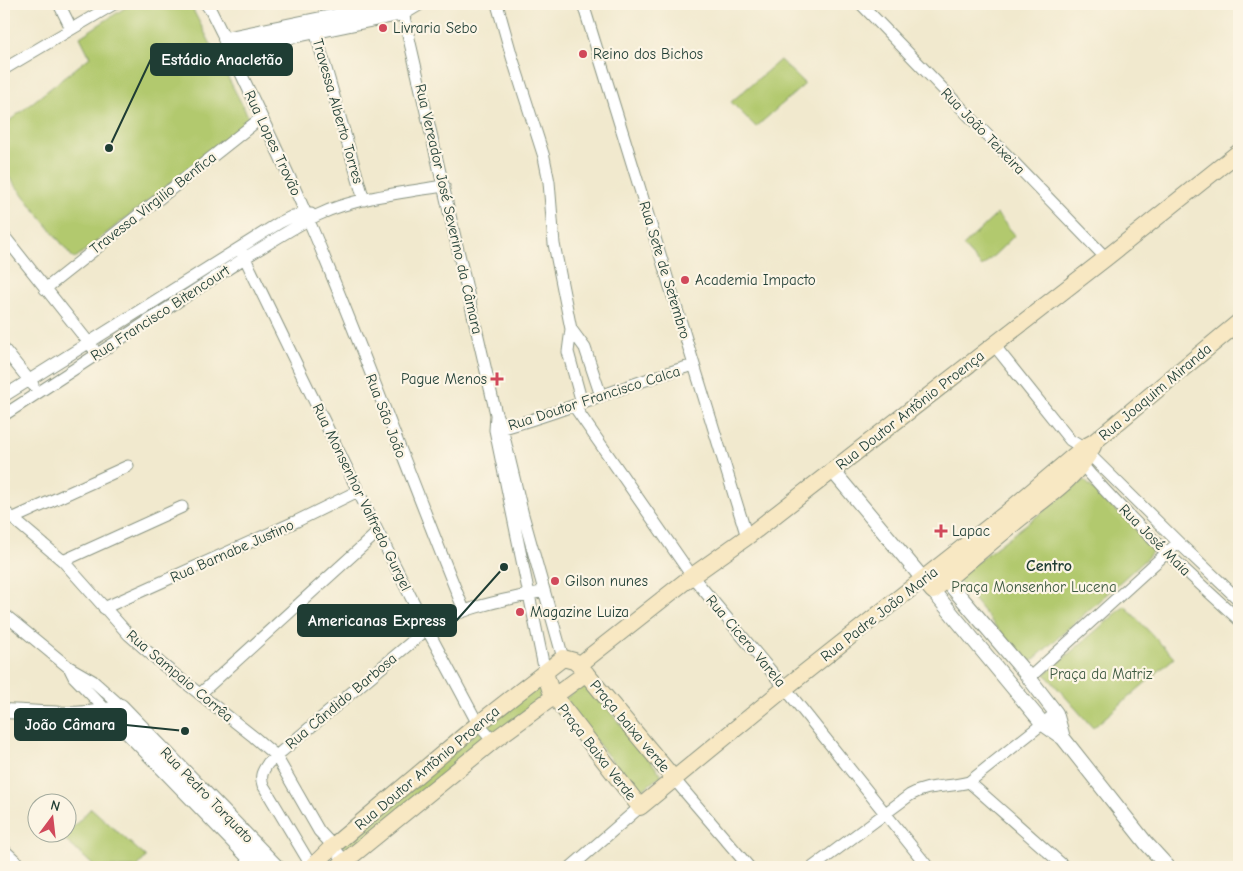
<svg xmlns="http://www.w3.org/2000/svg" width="1243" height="871" font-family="'Comic Neue',sans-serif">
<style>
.green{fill:#b2c96e;stroke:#688351}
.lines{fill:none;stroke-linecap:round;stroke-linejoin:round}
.minor-casing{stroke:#889381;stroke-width:13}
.tertiary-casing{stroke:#889381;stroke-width:16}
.secondary-casing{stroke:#889381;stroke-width:18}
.minor{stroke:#fff;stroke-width:11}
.tertiary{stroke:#fff;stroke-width:14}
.secondary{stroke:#f8e8c3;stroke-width:16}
.poi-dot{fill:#d1495b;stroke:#fcf5e5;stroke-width:2}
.labels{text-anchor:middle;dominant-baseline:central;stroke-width:4.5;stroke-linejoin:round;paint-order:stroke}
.poi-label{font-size:15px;fill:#1f3d34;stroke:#fcf5e5;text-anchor:start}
.street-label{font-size:15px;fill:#1f3d34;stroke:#fcf5e5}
.park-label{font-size:15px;fill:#3c5940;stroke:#fcf5e5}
.neighbourhood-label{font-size:16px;font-weight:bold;fill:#1f3d34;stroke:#fcf5e5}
.leader{fill:none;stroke:#1f3d34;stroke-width:2}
.callout-dot{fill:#1f3d34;stroke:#fcf5e5;stroke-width:2}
.callout{fill:#1f3d34;stroke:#1f3d34;stroke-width:2}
.callout-label{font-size:16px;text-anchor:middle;font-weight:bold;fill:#fff}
</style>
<rect width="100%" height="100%" fill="#fcf5e5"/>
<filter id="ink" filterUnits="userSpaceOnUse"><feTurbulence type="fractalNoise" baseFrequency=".02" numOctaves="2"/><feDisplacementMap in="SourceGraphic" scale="10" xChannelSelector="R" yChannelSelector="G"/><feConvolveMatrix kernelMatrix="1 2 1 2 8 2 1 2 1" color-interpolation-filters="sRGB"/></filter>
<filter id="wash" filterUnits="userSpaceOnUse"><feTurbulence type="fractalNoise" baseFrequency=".0096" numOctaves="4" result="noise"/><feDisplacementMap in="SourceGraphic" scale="20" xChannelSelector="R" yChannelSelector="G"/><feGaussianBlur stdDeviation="1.12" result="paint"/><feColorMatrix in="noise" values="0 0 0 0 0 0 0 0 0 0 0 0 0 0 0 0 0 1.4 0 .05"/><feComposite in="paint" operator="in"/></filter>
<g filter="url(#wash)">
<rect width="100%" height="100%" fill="#f1e9ce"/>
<!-- green -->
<path class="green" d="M131,4H190L250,120L74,259L4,171V125L90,57L80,37Z
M780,60L805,84L756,127L731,102Z
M997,214L1015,235L982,267L963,246Z
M1084,480L1151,544L1153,550L1149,556L1032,661L1023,660L956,578Z
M1125,606L1174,658L1093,728L1045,674Z
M542,679L547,693L351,853L341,844Z
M586,683L662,775L638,793L563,700Z
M91,808L146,857L137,867H95L63,838Z"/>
</g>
<g filter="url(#ink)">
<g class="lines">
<defs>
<path id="minor" d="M59,4L71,28
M206,4L211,11L225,39C253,100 283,160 309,221C364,349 411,481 464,610
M401,4L496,414L502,428L523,515L563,658
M497,4L512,57L544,157L549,182L554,244L571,329L568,352L582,403
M583,4L747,537
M861,4L1106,258
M313,24L364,200
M4,69L114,4
M4,236L93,348
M240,248L378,532L427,629L478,724L493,741
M45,289L261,118
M571,329L585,348L601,396
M994,345L1070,440L1083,448L1179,543L1239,600
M4,349L33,385
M4,396L279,223L293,216L311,214
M574,406L692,576L785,688L928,867
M4,415L246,257C270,243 293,227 318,215C352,198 406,192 444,186
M496,416L495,430L545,672
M496,430C564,413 627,383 694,365
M1078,460C1127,518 1184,569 1239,620
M4,511L63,561L129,635L163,665L254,737L276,756L319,831L333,846L348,866
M14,518L128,466
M63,561L182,507
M104,608L297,521L358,491
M4,614L67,666L93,681L121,706
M70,669L74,677L107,711
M1029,678L1172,548
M200,694L378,532
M674,779L749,867
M969,782L1065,867
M4,850L22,867
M312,867L263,785C260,776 262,772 268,763L427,629C462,606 504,601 544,591
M571,867L640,807
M813,867L910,795C929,784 948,788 969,782L1056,713"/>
<path id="tertiary" d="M225,39L394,4
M229,49L403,13L418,4
M832,470L923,579
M941,574L1023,670L1056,713L1063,738
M933,591L1043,724L1063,738L1146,843L1168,867
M4,711C40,712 87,719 121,706L277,867
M107,711L258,867"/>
<path id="secondary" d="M923,579L933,591C960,569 986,546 1013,524C1040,501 1078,479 1093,446
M579,665L692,576L747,537L1106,258L1239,152
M545,672L550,689L554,696L640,807L785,688L1005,514L1083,448L1094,442L1239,322
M312,867L333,846L478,724L563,658L574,661L579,665L674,779
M338,867L493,741L586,673"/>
</defs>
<!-- minor casing -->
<use href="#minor" class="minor-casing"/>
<!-- tertiary casing -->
<use href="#tertiary" class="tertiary-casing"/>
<!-- secondary casing -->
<use href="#secondary" class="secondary-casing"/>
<!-- minor -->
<use href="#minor" class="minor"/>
<!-- tertiary -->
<use href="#tertiary" class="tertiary"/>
<!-- secondary -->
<use href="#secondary" class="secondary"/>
</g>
</g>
<!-- markers -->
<g class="poi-dot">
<circle cx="383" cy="28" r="5"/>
<circle cx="583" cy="54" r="5"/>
<circle cx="685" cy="280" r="5"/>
<path d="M494.5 371.5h5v5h5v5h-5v5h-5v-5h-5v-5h5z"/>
<path d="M938.5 523.5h5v5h5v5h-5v5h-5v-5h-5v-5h5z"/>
<circle cx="555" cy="581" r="5"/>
<circle cx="520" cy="612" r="5"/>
</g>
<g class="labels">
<!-- poi labels -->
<g class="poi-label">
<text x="393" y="28">Livraria Sebo</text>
<text x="593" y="54">Reino dos Bichos</text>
<text x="695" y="280">Academia Impacto</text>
<text x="487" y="379" text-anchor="end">Pague Menos</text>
<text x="952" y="531">Lapac</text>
<text x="565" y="581">Gilson nunes</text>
<text x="530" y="612">Magazine Luiza</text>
</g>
<!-- street labels -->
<g class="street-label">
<text transform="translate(338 111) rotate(74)">Travessa Alberto Torres</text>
<text transform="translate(983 131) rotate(46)">Rua João Teixeira</text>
<text transform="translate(273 143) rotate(65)">Rua Lopes Trovão</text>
<text transform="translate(153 203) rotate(-38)">Travessa Virgilio Benfica</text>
<text transform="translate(449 209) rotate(77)">Rua Vereador José Severino da Câmara</text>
<text transform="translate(665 270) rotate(73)">Rua Sete de Setembro</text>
<text transform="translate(160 313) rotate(-33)">Rua Francisco Bitencourt</text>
<text transform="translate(1155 392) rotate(-40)">Rua Joaquim Miranda</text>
<text transform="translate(594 398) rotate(-18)">Rua Doutor Francisco Calca</text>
<text transform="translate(910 410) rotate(-38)">Rua Doutor Antônio Proença</text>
<text transform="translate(386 416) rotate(69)">Rua São João</text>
<text transform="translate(362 497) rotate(64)">Rua Monsenhor Valfredo Gurgel</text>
<text transform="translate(1155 540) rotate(45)">Rua José Maia</text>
<text transform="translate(232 551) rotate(-24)">Rua Barnabe Justino</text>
<text transform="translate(879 614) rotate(-38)">Rua Padre João Maria</text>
<text transform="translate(746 641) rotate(50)">Rua Cicero Varela</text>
<text transform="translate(180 676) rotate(40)">Rua Sampaio Corrêa</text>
<text transform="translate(341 701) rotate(-40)">Rua Cândido Barbosa</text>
<text transform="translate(630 726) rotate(50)">Praça baixa verde</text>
<text transform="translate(597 752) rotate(52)">Praça Baixa Verde</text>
<text transform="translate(427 768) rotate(-40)">Rua Doutor Antônio Proença</text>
<text transform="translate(207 795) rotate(46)">Rua Pedro Torquato</text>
</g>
<!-- park labels -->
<g class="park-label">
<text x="1034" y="587">Praça Monsenhor Lucena</text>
<text x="1101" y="674">Praça da Matriz</text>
</g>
<!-- neighbourhood labels -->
<g class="neighbourhood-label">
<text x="1049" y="566">Centro</text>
</g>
</g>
<!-- callouts -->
<path class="leader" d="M109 148L151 59M504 567L456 621M185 731L126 725"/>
<g class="callout-dot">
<circle cx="109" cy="148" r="5"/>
<circle cx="504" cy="567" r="5"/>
<circle cx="185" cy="731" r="5"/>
</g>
<g class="callout">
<rect x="151" y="44" width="141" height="31" rx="5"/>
<rect x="298" y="605" width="158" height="31" rx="5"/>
<rect x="15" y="709" width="111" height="31" rx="5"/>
</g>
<g class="callout-label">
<text x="222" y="65">Estádio Anacletão</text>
<text x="377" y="626">Americanas Express</text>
<text x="70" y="730">João Câmara</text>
</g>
<!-- margin -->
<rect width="1243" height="871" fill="none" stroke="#fcf5e5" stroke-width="20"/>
<!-- north arrow -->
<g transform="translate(52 818) rotate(15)"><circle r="24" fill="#fcf5e5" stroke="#a4ab9e"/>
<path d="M0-4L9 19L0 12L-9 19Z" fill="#d1495b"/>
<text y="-8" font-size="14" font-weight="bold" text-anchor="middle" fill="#1f3d34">N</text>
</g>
</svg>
